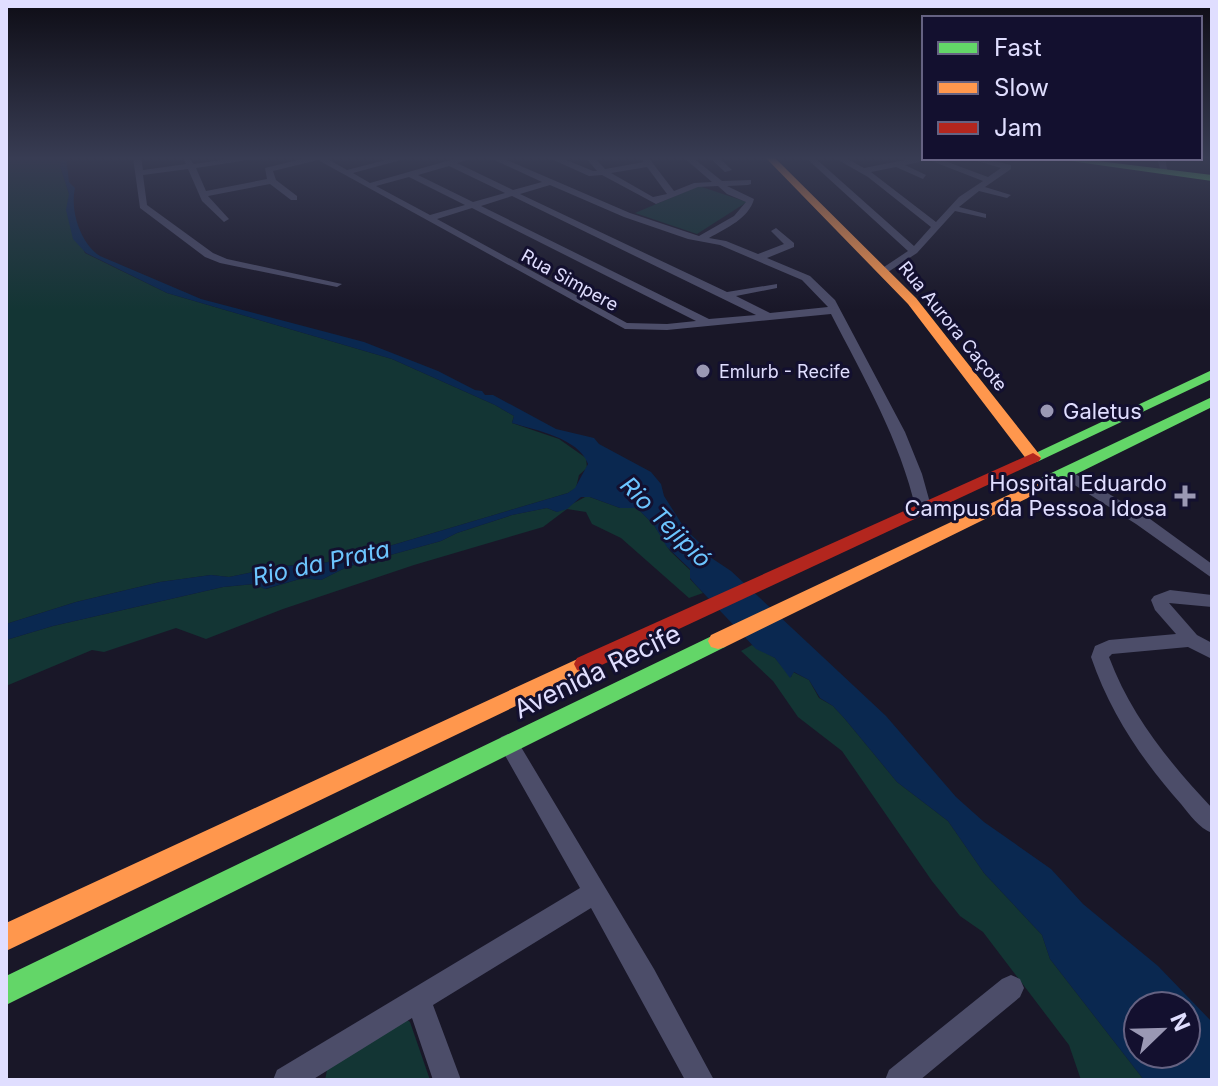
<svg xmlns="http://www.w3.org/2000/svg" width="1218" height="1086" font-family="Inter,sans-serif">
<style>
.green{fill:#133534}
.water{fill:#0a2850;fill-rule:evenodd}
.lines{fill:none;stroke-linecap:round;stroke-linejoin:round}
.street{fill:#4c4d69;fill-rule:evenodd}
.fast{fill:#63d668;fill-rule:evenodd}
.slow{fill:#ff974d;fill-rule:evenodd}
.jam{fill:#b3261e;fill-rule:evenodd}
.poi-dot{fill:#9a98b4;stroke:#13102f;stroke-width:3}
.labels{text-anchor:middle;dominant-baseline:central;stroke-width:6;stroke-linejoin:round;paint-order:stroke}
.far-street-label{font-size:18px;fill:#e0deff;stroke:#13102f}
.far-poi-label{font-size:18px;fill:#e0deff;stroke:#13102f;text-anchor:start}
.poi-label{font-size:22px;fill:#e0deff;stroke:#13102f;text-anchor:start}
.water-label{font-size:24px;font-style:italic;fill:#6cc5ff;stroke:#13102f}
.near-street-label{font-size:26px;fill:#e0deff;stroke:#13102f}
</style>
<rect width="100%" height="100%" fill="#191728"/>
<!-- green -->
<path class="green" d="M6,157H61L60,166L69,194V220L85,253L167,293L392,359L495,405L514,416L512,423L559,439L586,458L587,468L579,475L576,488L568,493L359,555L319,564L284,566L229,577L211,575L160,582L76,602L6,624Z
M699,186L747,202L697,234L635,213Z
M587,496L620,508H637L654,525L670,551L690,570V579L703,593L689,598L621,538L592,524L586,512L567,509L543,527L414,565L283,609L206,639L176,628L104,652L92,650L6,686V640L53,626L223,587L254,584L266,589L303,578L321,580L347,567L441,541L457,533L512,515L547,508L557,512Z
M752,645L775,658L791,677L793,672L809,680L819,698L833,706L845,719L897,782L948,821L984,873L1042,935L1050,959L1144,1080H1081L1069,1045L983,932L960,916L932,881L842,751L798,717L773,681L741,651Z
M403,1017L410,1022L430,1080H325L329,1060Z"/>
<!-- water -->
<path class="water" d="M61,157H66L69,182L75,188C70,210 80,243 100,256L201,299L364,342L438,371L475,390L482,391L485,395H493L556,429L594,438L599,444L651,472L661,484L664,496L685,529L701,544L704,553L731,571L886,716L956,797L984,822L1051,869L1083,904L1158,966L1212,1022V1080H1144L1050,959L1042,935L984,873L948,821L897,782L845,719L833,706L820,698L809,680L794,672L790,678L775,658L756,649L694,583L690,578V569L667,547L654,525L637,508H620L590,497H581L567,509L557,512L547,508L512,515L457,533L441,541L347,567L321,580L303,578L265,589L254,584L223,587L53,626L6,640V624L76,602L160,582L211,575L229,577L284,566L319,564L359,555L568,493L575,488L588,464C579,438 535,430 512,423L514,416L495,405L392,359L167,293L86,253L73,239L66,210L69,194L60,166ZM1138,1006H1186V1054H1138Z"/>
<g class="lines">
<!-- street -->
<path class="street" d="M133,157H141L143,170L186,164L184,160L188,158L194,164L242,157H268L196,168L206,191L267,179L265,168L310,157H324L347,170L397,157H412L353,173L370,183L461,157H476L457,163L513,190L542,182L488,157H500L630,213L699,236L734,216L746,202L727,194L718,186L698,187L656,204L602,175L589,176L547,157H559L593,171H597L585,157H594L605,169L644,162L640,157H648L674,191L694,183L712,182L683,157H692L722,181L751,180V184L748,185L727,186L754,199C749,218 727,228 709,238L726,241L758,254L784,244L771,231L776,228L794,243V247L767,258L810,276L835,300L905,432L922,474L932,510L924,515L916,510C900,440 864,378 831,314L667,330L625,329L318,160L273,171L276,180L297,196V200H291L270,184L208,196L229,219L224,222L202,201L188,169L143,175L147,205L213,253L227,259L342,284L337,287L220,263L205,257L140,208ZM449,166L505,193L473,202L418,175ZM647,167L667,194L653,197L611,173ZM409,177L465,205L430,215L376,186ZM550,185L624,217L688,239L720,245L802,280L828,307L770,313L736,296L777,288V284L727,292L520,194ZM512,196L756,315L709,319L481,206ZM472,208L696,321L667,324L627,323L437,219Z
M709,157H718L732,170L725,172Z
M805,157H814L914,246L931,227L868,177L833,157H844L864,168L920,157L937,158L988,177L1001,168L967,158H981L1011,165V169L985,187L1011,195L1007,198L979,191L959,207L986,214V218L955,211L917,253L885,274L880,271L881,269L908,251ZM929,160L983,181L959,197L936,222L871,172L896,167L923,179L926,175L905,165Z
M1157,158H1165L1168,174L1161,172Z
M1067,469L1146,516L1212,564V578L1136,524L1062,477L1060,474Z
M1170,590L1212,595V607L1169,603L1197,635L1212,643V659L1188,647L1112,654L1109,657C1131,716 1169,762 1212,808V833C1199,828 1190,815 1181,804C1142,760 1110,713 1091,657L1095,646L1109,640L1176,634L1155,610L1151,600L1154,596Z
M508,734L515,737L654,969L714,1080H685L591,908L433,1005L461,1080H433L412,1018L312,1080H273L277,1070L580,888L498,743L501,737Z
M1011,975L1020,979L1024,988L1020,997L920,1080H885L889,1070L1002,979Z"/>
<!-- fast -->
<path class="fast" d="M1049,158H1074L1212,175V181Z
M1212,370V379L1039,461L1033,463L1025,458Z
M1212,397V407L1040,492L1034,493L1026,488L1028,484Z
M718,633L725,635L728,641L725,647L6,1005V976Z"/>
<!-- slow -->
<path class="slow" d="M765,157H774L916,298L1039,454L1041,457L1039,460H1027L908,304Z
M1034,483L1040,484L1042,488L1040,492L725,647L718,649L711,647L708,641L711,635Z
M584,656L591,658L594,664L591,670L6,951V923Z"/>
<!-- jam -->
<path class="jam" d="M1033,453L1041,458L1039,461L591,670L584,672L577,670L574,664L577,658Z"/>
</g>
<!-- sky -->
<linearGradient id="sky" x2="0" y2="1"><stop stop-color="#0e0d16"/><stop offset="0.51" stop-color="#383c53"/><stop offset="1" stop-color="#383c53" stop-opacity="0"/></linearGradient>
<rect width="1218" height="310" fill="url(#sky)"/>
<!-- markers -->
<g class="poi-dot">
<circle cx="703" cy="371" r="8"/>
<circle cx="1047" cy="411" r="8"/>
<path d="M1181 484h8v8h8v8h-8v8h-8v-8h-8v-8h8z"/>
</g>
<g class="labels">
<!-- far-street labels -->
<g class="far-street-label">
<text transform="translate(570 280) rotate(29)">Rua Simpere</text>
<text transform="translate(953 326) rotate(51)">Rua Aurora Caçote</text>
</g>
<!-- far-poi labels -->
<g class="far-poi-label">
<text x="719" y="371">Emlurb - Recife</text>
</g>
<!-- poi labels -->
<g class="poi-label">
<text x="1063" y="411">Galetus</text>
<text x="1167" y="483" text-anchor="end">Hospital Eduardo<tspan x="1167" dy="25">Campus da Pessoa Idosa</tspan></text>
</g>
<!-- water labels -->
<g class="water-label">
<text transform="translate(666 522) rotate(45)">Rio Tejipió</text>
<text transform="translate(321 563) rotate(-12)">Rio da Prata</text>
</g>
<!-- near-street labels -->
<g class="near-street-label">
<text transform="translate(597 671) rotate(-26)">Avenida Recife</text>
</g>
</g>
<!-- border -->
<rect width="1218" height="1086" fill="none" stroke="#e0deff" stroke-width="16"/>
<!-- legend -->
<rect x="922" y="16" width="280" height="144" fill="#13102f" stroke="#656282" stroke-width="2"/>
<rect x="938" y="42" width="40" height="12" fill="#63d668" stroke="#656282" stroke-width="2"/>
<text x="994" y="56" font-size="24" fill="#e0deff">Fast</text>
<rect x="938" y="82" width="40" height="12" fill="#ff974d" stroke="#656282" stroke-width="2"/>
<text x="994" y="96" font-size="24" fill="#e0deff">Slow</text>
<rect x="938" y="122" width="40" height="12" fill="#b3261e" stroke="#656282" stroke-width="2"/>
<text x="994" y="136" font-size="24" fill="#e0deff">Jam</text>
<!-- north arrow -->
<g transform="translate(1162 1030) rotate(67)"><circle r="38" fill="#13102f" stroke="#656282" stroke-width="2"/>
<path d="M0-6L14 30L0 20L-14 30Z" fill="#9a98b4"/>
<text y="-12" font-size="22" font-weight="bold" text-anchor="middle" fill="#e0deff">N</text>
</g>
</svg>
